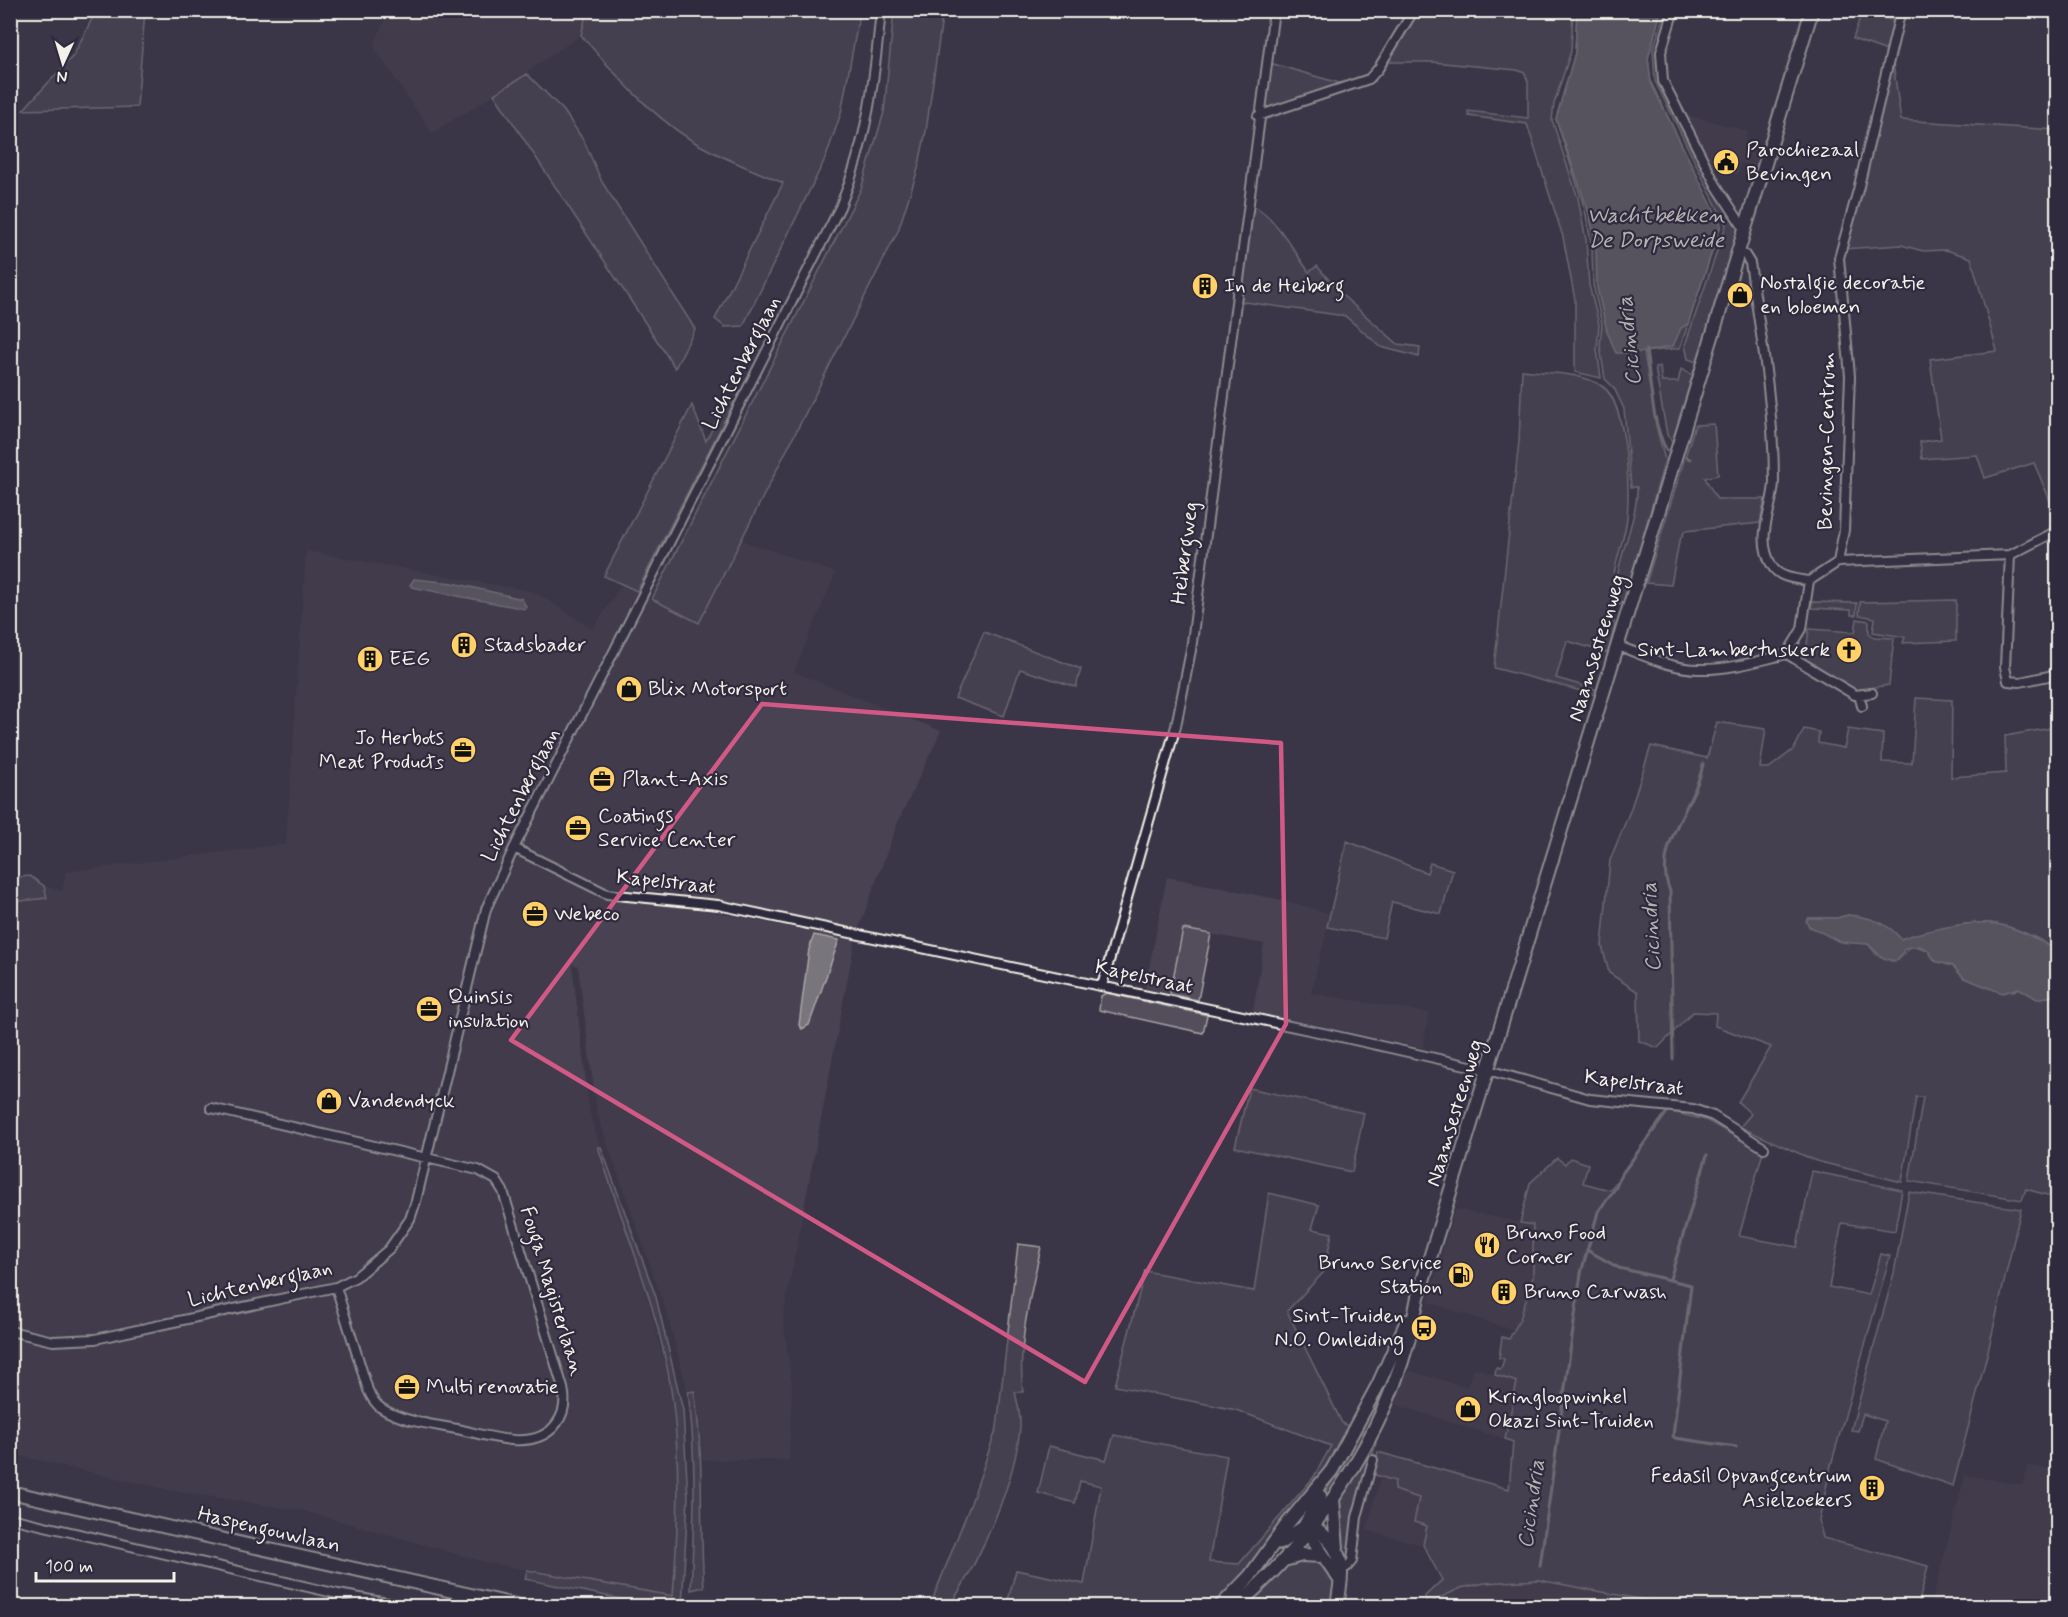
<svg xmlns="http://www.w3.org/2000/svg" width="2068" height="1617" font-family="Mynerve,sans-serif">
<style>
.built{fill:#484352}
.green{fill:#534e5c;stroke:#a4a0a2;stroke-width:1.5}
.water{fill:#78747b;stroke:#aaa6a7;stroke-width:1.5}
.lines{fill:none;stroke-linecap:round;stroke-linejoin:round}
.stream{stroke:#aaa6a7;stroke-width:3}
.minor-casing{stroke:#f4f1e8;stroke-width:12}
.primary-casing{stroke:#f4f1e8;stroke-width:16}
.minor{stroke:#2f2a3d;stroke-width:8}
.primary{stroke:#2f2a3d;stroke-width:12}
.marked{fill:none;stroke:#d15985;stroke-width:4.5;stroke-linejoin:round}
.labels{text-anchor:middle;dominant-baseline:central;stroke-width:4.5;stroke-linejoin:round;paint-order:stroke}
.poi-label{font-size:21px;fill:#f4f1e8;stroke:#2f2a3d;text-anchor:start}
.street-label{font-size:21px;fill:#f4f1e8;stroke:#2f2a3d}
.water-label{font-size:22px;font-style:italic;fill:#b6b2b2;stroke:#2f2a3d}
</style>
<rect width="100%" height="100%" fill="#3b3647"/>
<filter id="ink" filterUnits="userSpaceOnUse"><feTurbulence type="fractalNoise" baseFrequency=".0167" numOctaves="2"/><feDisplacementMap in="SourceGraphic" scale="12" xChannelSelector="R" yChannelSelector="G"/><feConvolveMatrix kernelMatrix="1 2 1 2 8 2 1 2 1" color-interpolation-filters="sRGB"/></filter>
<g filter="url(#ink)">
<!-- built -->
<path class="built" d="M389,11H587L581,35L481,103L432,133L373,46Z
M1684,114L1748,131L1745,143L1762,147L1756,167L1741,163L1738,175L1710,167Z
M741,540L836,573L794,672L941,731L898,822L859,928L681,893L610,887L601,897L714,912L855,940L783,1318L792,1386L789,1460H702L701,1431L694,1391L688,1392L666,1311L597,1114L578,966L572,964L590,1115L648,1300L672,1393L679,1484L673,1596L489,1563L304,1511L174,1491L11,1454V902L46,898L44,886L62,891L66,872L286,844L306,551L535,592L593,629L622,584L699,622Z
M1167,877L1287,901L1331,914L1311,993L1429,1013L1423,1048L1253,1012L1264,944L1183,929L1170,994L1145,989Z
M1455,1209L1533,1225V1277L1520,1319L1512,1330L1428,1302Z
M1473,1368L1517,1381L1505,1439L1394,1404L1406,1370L1467,1387Z
M2028,1466L2057,1470V1556L2047,1606H1931L1965,1475L2022,1485Z
M1381,1477L1395,1481V1490L1419,1497L1414,1522L1427,1526L1423,1545L1366,1530Z
M1539,1580L1676,1606H1427V1604L1461,1588L1485,1583Z"/>
<!-- green -->
<path class="green" d="M96,11H145L137,107L23,110L73,56Z
M587,11H860L841,113L826,157L743,326L725,327L715,319L783,183C752,169 720,158 691,140C647,112 615,74 581,35Z
M894,11H943L926,131L918,169L898,231L699,623L652,599L861,189L884,112Z
M1419,11H1573L1571,51L1554,104L1552,120L1578,198L1586,240L1589,285L1599,324L1597,349L1601,378L1575,372V300L1563,237L1527,124L1469,116L1468,111L1528,118V82L1525,73L1517,70L1432,62H1388Z
M1577,11H1661L1648,58L1651,83L1721,225L1680,348L1644,352L1656,425L1665,460L1625,600L1619,605C1608,571 1638,526 1637,487H1631L1624,409L1614,388L1605,379L1600,346L1602,324L1593,285L1592,248L1585,210L1556,119L1575,53Z
M1665,11H1672C1664,35 1655,56 1660,82L1738,230L1697,362L1688,359L1685,345L1726,225L1655,81L1653,49Z
M1862,11L1895,21L1887,51L1853,39Z
M1270,63L1346,85L1265,110Z
M1893,63L1901,120L2057,130V517L2034,463L1985,478L1977,455L1922,459L1920,442L1941,439L1930,359L1997,351L1971,258L1946,250L1923,251L1901,245L1844,249L1863,188Z
M527,74L564,111L584,141L602,182L695,329L675,368L494,94Z
M1252,205C1277,218 1293,250 1309,272L1317,266L1342,295L1398,344L1420,347L1419,357L1381,347L1345,316L1238,301Z
M1660,367L1662,382H1678L1681,369L1693,375L1673,442L1667,435L1655,368Z
M1522,370C1546,373 1582,372 1602,386C1628,402 1632,502 1625,530C1619,556 1609,579 1613,606L1611,609L1615,625L1608,653L1567,641L1556,678L1598,690L1596,695L1494,668L1519,441Z
M728,398L734,402L637,591L604,576L692,405L706,441Z
M1714,424L1718,475L1705,478L1717,499H1765L1760,523L1685,531L1679,542L1671,585L1646,583L1695,425Z
M1956,600V641L1903,643L1905,637L1873,632L1875,618L1859,615L1860,602Z
M1812,602L1857,603L1856,615H1851V610L1811,608Z
M1857,619L1869,621V633L1874,637L1894,638L1889,685L1856,690L1805,661L1809,629L1855,632Z
M984,632L1081,669L1076,687L1020,669L1004,716L955,698Z
M1916,698L1952,700L1951,777L2006,773L2005,736L2057,727V951C2041,938 2010,925 1989,923C1970,921 1919,932 1901,939L1848,915L1837,918H1808L1809,927L1868,944L1877,955L1892,961L1898,960L1912,945L1928,950L1935,961L1953,966L1964,978L2012,992L2019,988C2032,996 2043,1000 2057,995V1198L2026,1189L2022,1200L1909,1181L1923,1097H1916L1902,1182L1816,1161L1740,1127L1751,1114L1738,1102L1771,1047L1715,1026L1716,1013L1693,1012L1658,1048L1639,1041L1638,992L1609,973L1602,946L1610,860L1630,811L1651,746L1707,758L1717,722L1766,729L1760,768H1769L1794,749L1804,729L1819,732L1818,743L1844,748L1848,729L1883,734L1882,762L1912,763Z
M1347,841L1427,873L1430,863L1453,870L1441,914L1392,902L1384,938L1327,927Z
M30,876L44,886L47,898L11,902V878Z
M1183,929L1211,934L1198,1000L1170,994Z
M1106,993L1207,1015L1203,1033L1099,1010L1101,996Z
M1249,1088L1364,1113L1352,1172L1235,1147Z
M1668,1111L1706,1120L1763,1152L1739,1236L1797,1247L1812,1171L1902,1190L1895,1231L1842,1223L1829,1287L1869,1295L1881,1254L1890,1256L1831,1465L1819,1521L1823,1538L1928,1566L1918,1606H1676L1539,1580L1485,1583L1461,1588L1427,1604L1425,1596L1442,1580L1423,1545L1427,1526L1414,1522L1419,1498L1394,1490L1395,1481L1372,1474L1378,1452L1509,1489L1513,1442L1505,1439L1517,1382L1495,1375L1496,1368L1501,1369L1504,1359L1499,1358L1502,1337L1509,1339L1520,1319L1533,1277V1225L1520,1223L1530,1183L1557,1158L1565,1164L1570,1158L1588,1164L1583,1183L1610,1190Z
M598,1147H601L656,1297L683,1410L688,1498L682,1606H654L525,1579L527,1570L673,1596C678,1528 681,1463 672,1396C660,1311 624,1229 598,1147Z
M1909,1192L2021,1209L1989,1347L1953,1486L1876,1459L1885,1421L1863,1414L1858,1431L1851,1430L1894,1273Z
M1269,1193L1319,1205L1312,1229L1332,1233L1324,1272L1287,1311L1342,1423L1350,1427C1311,1493 1267,1554 1210,1606H1044L1034,1604L1033,1606L1007,1604L1016,1570L1084,1584L1101,1486L1080,1481L1075,1503L1038,1493L1049,1446L1106,1460L1114,1435L1227,1456L1209,1562L1239,1564L1313,1478L1331,1446L1236,1410L1115,1386L1145,1271L1254,1291Z
M1018,1244L1041,1247C1031,1293 1017,1345 1023,1392H1015C1018,1404 1021,1416 1020,1428C1015,1484 980,1559 950,1606H930L971,1503L997,1427Z
M694,1391C705,1456 699,1521 704,1587L691,1590C694,1523 697,1458 688,1392Z
M1378,1393L1386,1396L1338,1488L1313,1511L1345,1462L1346,1451Z
M1371,1442L1376,1443L1354,1518L1349,1559L1344,1560L1339,1502Z
M1320,1560L1336,1584L1332,1606H1247L1293,1561Z"/>
<!-- water -->
<path class="water" d="M1577,11H1661L1648,58L1651,83L1721,224L1688,324L1681,328L1673,346L1645,352L1616,353L1607,331L1597,287L1596,243L1589,213L1556,119L1575,53Z
M414,579L453,583L522,599L526,607L525,609L412,587L410,585Z
M1848,915C1870,917 1887,922 1901,939C1919,932 1969,921 1989,923C2012,925 2039,939 2057,951V995L2037,999L2019,988L2002,993L1964,978L1953,966L1935,961L1928,950L1920,946L1905,948L1898,960C1884,963 1877,952 1868,944L1840,942L1809,926L1806,921L1808,918H1837Z
M814,935L839,940L809,1025L802,1029L799,1025L809,949Z"/>
<g class="lines">
<!-- stream -->
<path class="stream" d="M1646,350C1651,381 1651,422 1667,451
M1686,457L1690,459
M1673,1059L1670,891C1651,847 1696,805 1703,764
M1587,1250L1619,1268L1691,1285L1673,1436L1675,1438L1736,1447
M1670,1279L1707,1155
M1540,1566L1581,1273L1598,1212L1616,1187L1621,1175L1667,1112"/>
<defs>
<path id="minor" d="M1674,10L1661,52L1663,81L1716,185L1745,230
M1258,116L1369,79L1378,69L1414,10
M1739,252L1745,255L1750,263C1761,334 1774,409 1774,481C1774,508 1754,536 1772,566C1779,578 1796,579 1809,581
M2051,534L2058,542
M2010,555L2005,667L2008,681L2020,682L2058,674
M1838,562L1844,530L1850,376L1839,258L1858,190L1901,10
M1618,646C1644,655 1671,669 1699,669C1728,670 1758,661 1787,654L1802,629L1809,581L1838,562L2010,555L2051,534L2058,529
M1787,654L1855,695L1872,693
M1859,695L1862,706
M514,848L607,894L718,905L1323,1033L1488,1070L1590,1099L1693,1109L1713,1116L1764,1148
M1102,986L1176,726L1191,650L1274,10
M211,1108L478,1170L496,1180L503,1191L563,1388C566,1401 565,1412 557,1423C535,1454 487,1435 457,1429C432,1424 403,1422 381,1408C374,1403 371,1397 368,1390L336,1287
M10,1331L53,1341L95,1339L336,1287L356,1277L389,1249L410,1219L416,1201L486,909L514,848L840,207C868,139 874,83 881,10
M10,1518L338,1594L404,1606
M1337,1570L1347,1567L1352,1561L1357,1517L1373,1460
M338,1594L339,1606"/>
<path id="primary" d="M10,1492L520,1606
M1320,1496L1304,1527L1340,1580
M1333,1499L1337,1548
M1280,1543L1304,1527L1313,1526C1347,1551 1343,1569 1337,1606
M1284,1560L1302,1555L1323,1556
M1221,1606L1250,1576L1288,1523L1332,1470L1378,1385L1407,1321
M1236,1606C1327,1528 1397,1417 1418,1297L1812,10"/>
</defs>
<!-- minor casing -->
<use href="#minor" class="minor-casing"/>
<!-- primary casing -->
<use href="#primary" class="primary-casing"/>
<!-- minor -->
<use href="#minor" class="minor"/>
<!-- primary -->
<use href="#primary" class="primary"/>
</g>
</g>
<!-- marked area -->
<path d="M0 0H2068V1617H0ZM762,704L1281,743L1286,1024L1085,1382L511,1040Z" fill="#3b3647" fill-opacity=".55" fill-rule="evenodd"/>
<path class="marked" d="M762,704L1281,743L1286,1024L1085,1382L511,1040Z"/>
<!-- icons -->
<defs>
<symbol id="civic-disc" viewBox="-11 -11 22 22"><circle r="9.5" fill="#ffd166" stroke="#2f2a3d"/><path d="M-.6-6.5H3V-4.5H.6V-3L4-1V1h2V6H-6V1h2V-1L-.6-3ZM-1.2 2.5V6h2.4V2.5Z" fill="#111"/></symbol>
<symbol id="building-disc" viewBox="-11 -11 22 22"><circle r="9.5" fill="#ffd166" stroke="#2f2a3d"/><path d="M-4-6H4V6H1V3H-1V6H-4ZM-2.5-4.3h1.7v1.8h-1.7ZM.8-4.3h1.7v1.8H.8ZM-2.5-1h1.7V.8h-1.7ZM.8-1h1.7V.8H.8Z" fill="#111"/></symbol>
<symbol id="shop-disc" viewBox="-11 -11 22 22"><circle r="9.5" fill="#ffd166" stroke="#2f2a3d"/><path d="M-5-2.5h2.3a2.7 3.5 0 0 1 5.4 0H5L5.5 6h-11ZM-1.5-2.5h3a1.5 2.3 0 0 0-3 0Z" fill="#111"/></symbol>
<symbol id="church-disc" viewBox="-11 -11 22 22"><circle r="9.5" fill="#ffd166" stroke="#2f2a3d"/><path d="M-1.2-6h2.4v3.5h3.3v2.4h-3.3V6h-2.4V-.1h-3.3v-2.4h3.3Z" fill="#111"/></symbol>
<symbol id="office-disc" viewBox="-11 -11 22 22"><circle r="9.5" fill="#ffd166" stroke="#2f2a3d"/><path d="M-6-3h4V-5.5h4V-3h4V5H-6ZM-1-4.5V-3h2v-1.5ZM-6 0V1H6V0Z" fill="#111"/></symbol>
<symbol id="restaurant-disc" viewBox="-11 -11 22 22"><circle r="9.5" fill="#ffd166" stroke="#2f2a3d"/><path d="M-5-6h1v4h1v-4h1v4h1v-4h1v5L-1.5 .5V6h-2V.5L-5-1ZM5-6V6H3V1.5H1.5Q1.5-4 5-6Z" fill="#111"/></symbol>
<symbol id="fuel-disc" viewBox="-11 -11 22 22"><circle r="9.5" fill="#ffd166" stroke="#2f2a3d"/><path d="M-5.5-6h7V0h2V4h1.3V-2.5L3-4.5l.8-.8L6-3V5H2.5V1h-1V6h-7ZM-4.2-4.7v3.2H.2V-4.7Z" fill="#111"/></symbol>
<symbol id="bus-disc" viewBox="-11 -11 22 22"><circle r="9.5" fill="#ffd166" stroke="#2f2a3d"/><path d="M-5-6H5V4H4V6H2V4H-2V6H-4V4H-5ZM-3.5-4V0h7V-4ZM-3.5 1.2v1.5H-2V1.2ZM2 1.2v1.5H3.5V1.2Z" fill="#111"/></symbol>
</defs>
<g fill-rule="evenodd">
<use href="#civic-disc" x="1711" y="147" width="30" height="30"/>
<use href="#building-disc" x="1190" y="271" width="30" height="30"/>
<use href="#shop-disc" x="1725" y="280" width="30" height="30"/>
<use href="#building-disc" x="449" y="630" width="30" height="30"/>
<use href="#church-disc" x="1834" y="635" width="30" height="30"/>
<use href="#building-disc" x="355" y="644" width="30" height="30"/>
<use href="#shop-disc" x="614" y="674" width="30" height="30"/>
<use href="#office-disc" x="448" y="735" width="30" height="30"/>
<use href="#office-disc" x="587" y="764" width="30" height="30"/>
<use href="#office-disc" x="563" y="813" width="30" height="30"/>
<use href="#office-disc" x="520" y="899" width="30" height="30"/>
<use href="#office-disc" x="414" y="994" width="30" height="30"/>
<use href="#shop-disc" x="314" y="1086" width="30" height="30"/>
<use href="#restaurant-disc" x="1472" y="1230" width="30" height="30"/>
<use href="#fuel-disc" x="1446" y="1260" width="30" height="30"/>
<use href="#building-disc" x="1489" y="1277" width="30" height="30"/>
<use href="#bus-disc" x="1409" y="1313" width="30" height="30"/>
<use href="#office-disc" x="392" y="1372" width="30" height="30"/>
<use href="#shop-disc" x="1453" y="1394" width="30" height="30"/>
<use href="#building-disc" x="1857" y="1473" width="30" height="30"/>
</g>
<g class="labels">
<!-- poi labels -->
<g class="poi-label">
<text x="1746" y="150">Parochiezaal<tspan x="1746" dy="24">Bevingen</tspan></text>
<text x="1760" y="283">Nostalgie decoratie<tspan x="1760" dy="24">en bloemen</tspan></text>
<text x="1224" y="286">In de Heiberg</text>
<text x="484" y="645">Stadsbader</text>
<text x="1830" y="650" text-anchor="end">Sint-Lambertuskerk</text>
<text x="389" y="659">EEG</text>
<text x="648" y="689">Blix Motorsport</text>
<text x="444" y="738" text-anchor="end">Jo Herbots<tspan x="444" dy="24">Meat Products</tspan></text>
<text x="622" y="779">Plant-Axis</text>
<text x="598" y="816">Coatings<tspan x="598" dy="24">Service Center</tspan></text>
<text x="554" y="914">Webeco</text>
<text x="448" y="997">Quinsis<tspan x="448" dy="24">insulation</tspan></text>
<text x="348" y="1101">Vandendyck</text>
<text x="1506" y="1233">Bruno Food<tspan x="1506" dy="24">Corner</tspan></text>
<text x="1442" y="1263" text-anchor="end">Bruno Service<tspan x="1442" dy="24">Station</tspan></text>
<text x="1524" y="1292">Bruno Carwash</text>
<text x="1404" y="1316" text-anchor="end">Sint-Truiden<tspan x="1404" dy="24">N.O. Omleiding</tspan></text>
<text x="426" y="1387">Multi renovatie</text>
<text x="1488" y="1397">Kringloopwinkel<tspan x="1488" dy="24">Okazi Sint-Truiden</tspan></text>
<text x="1852" y="1476" text-anchor="end">Fedasil Opvangcentrum<tspan x="1852" dy="24">Asielzoekers</tspan></text>
</g>
<!-- street labels -->
<g class="street-label">
<text transform="translate(742 363) rotate(-63)">Lichtenberglaan</text>
<text transform="translate(1827 441) rotate(-89)">Bevingen-Centrum</text>
<text transform="translate(1185 553) rotate(-83)">Heibergweg</text>
<text transform="translate(1597 648) rotate(-73)">Naamsesteenweg</text>
<text transform="translate(521 795) rotate(-63)">Lichtenberglaan</text>
<text transform="translate(666 882) rotate(6)">Kapelstraat</text>
<text transform="translate(1144 977) rotate(12)">Kapelstraat</text>
<text transform="translate(1634 1083) rotate(7)">Kapelstraat</text>
<text transform="translate(1455 1113) rotate(-73)">Naamsesteenweg</text>
<text transform="translate(260 1284) rotate(-13)">Lichtenberglaan</text>
<text transform="translate(552 1291) rotate(73)">Fouga Magisterlaan</text>
<text transform="translate(269 1530) rotate(13)">Haspengouwlaan</text>
</g>
<!-- water labels -->
<g class="water-label">
<text x="1656" y="216">Wachtbekken<tspan x="1656" dy="25">De Dorpsweide</tspan></text>
<text transform="translate(1630 341) rotate(-96)">Cicindria</text>
<text transform="translate(1652 927) rotate(-93)">Cicindria</text>
<text transform="translate(1532 1504) rotate(-82)">Cicindria</text>
</g>
</g>
<!-- margin -->
<rect width="2068" height="1617" fill="none" stroke="#2f2a3d" stroke-width="36"/>
<rect x="18" y="18" width="2032" height="1581" fill="none" stroke="#f4f1e8" stroke-width="2" filter="url(#ink)"/>
<!-- north arrow -->
<g transform="translate(63 63) rotate(184)" stroke="#2f2a3d" stroke-width="4.5" paint-order="stroke">
<path d="M0-4.5L10 22L0 15L-10 22Z" fill="#f4f1e8"/>
<text y="-9" font-size="16" font-weight="bold" text-anchor="middle" fill="#f4f1e8">N</text>
</g>
<!-- scale -->
<path d="M36 1572v9h138v-9" fill="none" stroke="#f4f1e8" stroke-width="3"/>
<text x="45" y="1572" font-size="18" fill="#f4f1e8" stroke="#2f2a3d" stroke-width="4.5" paint-order="stroke">100 m</text>
</svg>
